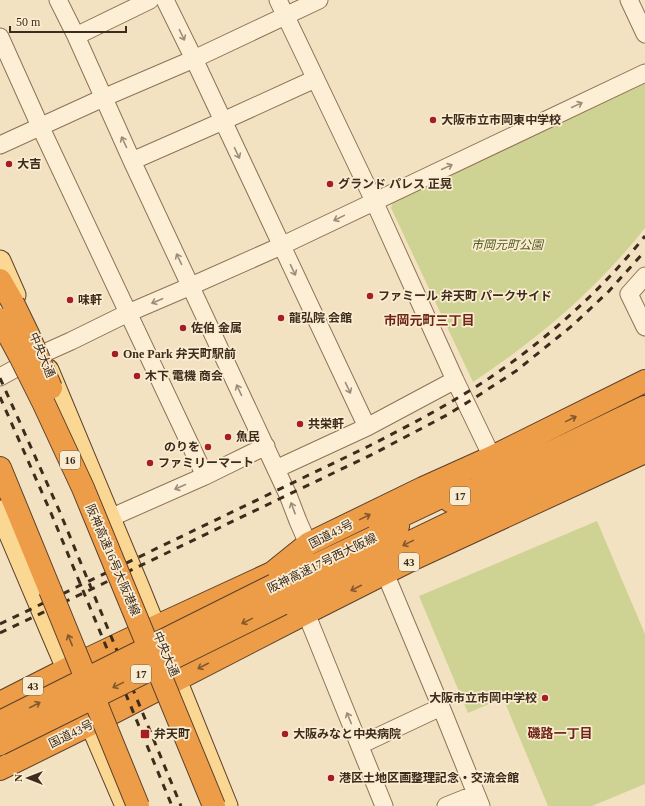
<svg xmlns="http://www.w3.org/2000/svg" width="645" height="806" font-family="'Times New Roman','Noto Sans JP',serif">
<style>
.green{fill:#ced393}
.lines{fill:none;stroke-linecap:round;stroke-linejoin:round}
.minor-casing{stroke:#8f7256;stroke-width:19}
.major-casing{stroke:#5d402b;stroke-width:23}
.highway-casing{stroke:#5d402b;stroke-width:24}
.minor{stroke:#fdefd5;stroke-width:17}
.major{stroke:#fbd794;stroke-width:21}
.highway{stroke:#ed9d47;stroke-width:22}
.rail{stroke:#3d2b1c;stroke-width:3;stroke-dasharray:7 7;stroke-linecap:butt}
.highway-bridge-casing{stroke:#5d402b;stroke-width:24;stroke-linecap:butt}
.highway-bridge{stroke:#ed9d47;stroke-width:22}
.oneway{stroke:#9d8d78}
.oneway2{stroke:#83592d}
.poi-dot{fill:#a61e25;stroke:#faecd1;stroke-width:1.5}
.labels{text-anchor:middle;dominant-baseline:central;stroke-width:3.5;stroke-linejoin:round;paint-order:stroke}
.shield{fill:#faecd1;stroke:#766552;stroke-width:1}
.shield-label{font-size:11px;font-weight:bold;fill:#3d2b1c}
.poi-label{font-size:12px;font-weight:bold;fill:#3d2b1c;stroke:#faecd1;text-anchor:start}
.park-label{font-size:12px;font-style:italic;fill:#505c20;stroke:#faecd1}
.street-label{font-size:12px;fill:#3d2b1c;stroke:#faecd1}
.neighbourhood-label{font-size:13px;font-weight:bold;fill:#6f2516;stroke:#faecd1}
</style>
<rect width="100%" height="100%" fill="#f3e2c1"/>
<!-- green -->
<path class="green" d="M645,81V228C597,289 538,339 473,382L391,208L393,201Z
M597,521L645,634V784L592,806H548L503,698L468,713L419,596Z"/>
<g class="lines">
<defs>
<path id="minor" d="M58,0L76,36L132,161L288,495L298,521L308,544
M165,0L194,59L367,427
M278,0L374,201L455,380L492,457
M629,0L645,34
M76,36L150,0
M0,37L40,126L205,476
M0,145L103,98L194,59L319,0
M132,161L223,121L315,79
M645,276L629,294L645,327
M0,377L42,354L71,341L128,313L191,286L281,246L645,73
M276,469L367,427L455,380
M110,518L205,476L266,446
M385,573L441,707L481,806
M306,613L384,806
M360,745L441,707
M446,806L476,794"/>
<path id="major" d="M0,261L15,295
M48,370L139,588L227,806
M0,511L53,636L126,806"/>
<path id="highway" d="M0,280L13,303
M0,468L50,590
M450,501L645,407
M380,526L462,487
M274,585L398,526
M282,604L645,429
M0,703L67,669L155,627L272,573L308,544L423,488L492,457L645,381
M0,769L91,724L306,613L415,558L645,452"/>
</defs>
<!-- minor casing -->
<use href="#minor" class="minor-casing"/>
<!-- major casing -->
<use href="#major" class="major-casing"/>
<!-- highway casing -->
<use href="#highway" class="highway-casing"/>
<!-- minor -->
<use href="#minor" class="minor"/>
<!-- major -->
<use href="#major" class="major"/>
<!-- highway -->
<use href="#highway" class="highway"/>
<!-- rail -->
<path class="rail" d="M0,378L59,510L181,806
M0,397L51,513L172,806
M0,624L369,446C410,425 452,403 491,377C547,339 602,290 645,236
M0,633L373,454L447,415L476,397L516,371L573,325L609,291L645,251"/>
<defs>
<path id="highway-bridge" d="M13,303L28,334L51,388
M0,319L20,356L44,404L83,488L214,806
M50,590L138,806
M0,722L274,585
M0,744L282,604"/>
</defs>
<!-- highway-bridge casing -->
<use href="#highway-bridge" class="highway-bridge-casing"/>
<!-- highway-bridge -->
<use href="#highway-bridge" class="highway-bridge"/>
</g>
<!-- one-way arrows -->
<defs><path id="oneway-shaft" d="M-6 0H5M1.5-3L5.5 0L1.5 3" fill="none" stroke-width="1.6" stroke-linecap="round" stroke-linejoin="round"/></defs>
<g class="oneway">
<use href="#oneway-shaft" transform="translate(182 35) rotate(64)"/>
<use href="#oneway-shaft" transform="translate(577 105) rotate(-25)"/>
<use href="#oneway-shaft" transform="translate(124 142) rotate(-115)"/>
<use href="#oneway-shaft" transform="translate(237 153) rotate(65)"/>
<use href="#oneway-shaft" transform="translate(447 167) rotate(-25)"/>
<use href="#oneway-shaft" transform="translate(339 218) rotate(154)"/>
<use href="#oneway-shaft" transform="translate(179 259) rotate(-115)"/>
<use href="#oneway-shaft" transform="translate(293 270) rotate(65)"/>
<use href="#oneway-shaft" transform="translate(157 301) rotate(157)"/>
<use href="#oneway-shaft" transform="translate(348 388) rotate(65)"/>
<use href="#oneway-shaft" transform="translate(239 390) rotate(-115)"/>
<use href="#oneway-shaft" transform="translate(180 487) rotate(156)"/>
<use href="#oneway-shaft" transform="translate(293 508) rotate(-110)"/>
<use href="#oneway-shaft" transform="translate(349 718) rotate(-112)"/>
</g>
<g class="oneway2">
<use href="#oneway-shaft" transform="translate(571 419) rotate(-26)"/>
<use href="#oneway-shaft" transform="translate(365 517) rotate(-26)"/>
<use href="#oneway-shaft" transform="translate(408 543) rotate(154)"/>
<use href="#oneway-shaft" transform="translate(356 588) rotate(153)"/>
<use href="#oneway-shaft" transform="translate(247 621) rotate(154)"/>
<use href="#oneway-shaft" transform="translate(70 640) rotate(-112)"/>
<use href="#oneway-shaft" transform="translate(203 666) rotate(153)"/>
<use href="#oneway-shaft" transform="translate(118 685) rotate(154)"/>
<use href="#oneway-shaft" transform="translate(35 705) rotate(-27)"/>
</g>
<!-- markers -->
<g class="poi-dot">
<circle cx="433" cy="120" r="4"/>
<circle cx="9" cy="164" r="4"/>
<circle cx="330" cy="184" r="4"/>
<circle cx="370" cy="296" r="4"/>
<circle cx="70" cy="300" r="4"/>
<circle cx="281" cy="318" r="4"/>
<circle cx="183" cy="328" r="4"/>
<circle cx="115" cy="354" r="4"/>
<circle cx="137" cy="376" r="4"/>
<circle cx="300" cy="424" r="4"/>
<circle cx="228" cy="437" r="4"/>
<circle cx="208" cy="447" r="4"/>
<circle cx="150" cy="463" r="4"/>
<circle cx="545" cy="698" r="4"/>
<rect x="140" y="729" width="10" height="10" rx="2"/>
<circle cx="285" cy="734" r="4"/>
<circle cx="331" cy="778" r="4"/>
</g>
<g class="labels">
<!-- shield labels -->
<g class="shield">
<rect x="60" y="451" width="20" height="18" rx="3"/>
<rect x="450" y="487" width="20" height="18" rx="3"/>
<rect x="399" y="553" width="20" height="18" rx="3"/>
<rect x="131" y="665" width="20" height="18" rx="3"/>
<rect x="23" y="677" width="20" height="18" rx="3"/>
</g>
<g class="shield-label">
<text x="70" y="460">16</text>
<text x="460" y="496">17</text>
<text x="409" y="562">43</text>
<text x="141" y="674">17</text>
<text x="33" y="686">43</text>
</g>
<!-- poi labels -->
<g class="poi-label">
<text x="441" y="120">大阪市立市岡東中学校</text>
<text x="17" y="164">大吉</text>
<text x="338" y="184">グランド パレス 正晃</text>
<text x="378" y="296">ファミール 弁天町 パークサイド</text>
<text x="78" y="300">味軒</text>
<text x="289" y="318">龍弘院 会館</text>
<text x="191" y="328">佐伯 金属</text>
<text x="123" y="354">One Park 弁天町駅前</text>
<text x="145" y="376">木下 電機 商会</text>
<text x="308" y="424">共栄軒</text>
<text x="236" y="437">魚民</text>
<text x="200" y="447" text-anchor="end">のりを</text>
<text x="158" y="463">ファミリーマート</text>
<text x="537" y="698" text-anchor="end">大阪市立市岡中学校</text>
<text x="154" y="734">弁天町</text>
<text x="293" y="734">大阪みなと中央病院</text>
<text x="339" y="778">港区土地区画整理記念・交流会館</text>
</g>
<!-- park labels -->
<g class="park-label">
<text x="507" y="245">市岡元町公園</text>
</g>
<!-- street labels -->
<g class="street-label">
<text transform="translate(42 355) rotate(67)">中央大通</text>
<text transform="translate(331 534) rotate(-27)">国道43号</text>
<text transform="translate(113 560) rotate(67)">阪神高速16号大阪港線</text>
<text transform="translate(322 563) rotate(-26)">阪神高速17号西大阪線</text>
<text transform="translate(166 654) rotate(67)">中央大通</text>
<text transform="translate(71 734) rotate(-26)">国道43号</text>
</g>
<!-- neighbourhood labels -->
<g class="neighbourhood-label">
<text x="429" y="320">市岡元町三丁目</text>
<text x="560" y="733">磯路一丁目</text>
</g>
</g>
<!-- north arrow -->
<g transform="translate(28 778) rotate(270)" stroke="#faecd1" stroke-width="3" paint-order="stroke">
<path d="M0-3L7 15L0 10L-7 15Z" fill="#3d2b1c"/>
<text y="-6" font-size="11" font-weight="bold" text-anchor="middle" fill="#3d2b1c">N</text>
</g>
<!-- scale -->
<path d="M10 26v6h116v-6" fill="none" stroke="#3d2b1c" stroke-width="2"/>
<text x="16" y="26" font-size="12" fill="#3d2b1c" stroke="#faecd1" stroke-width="3" paint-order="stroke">50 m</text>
</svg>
